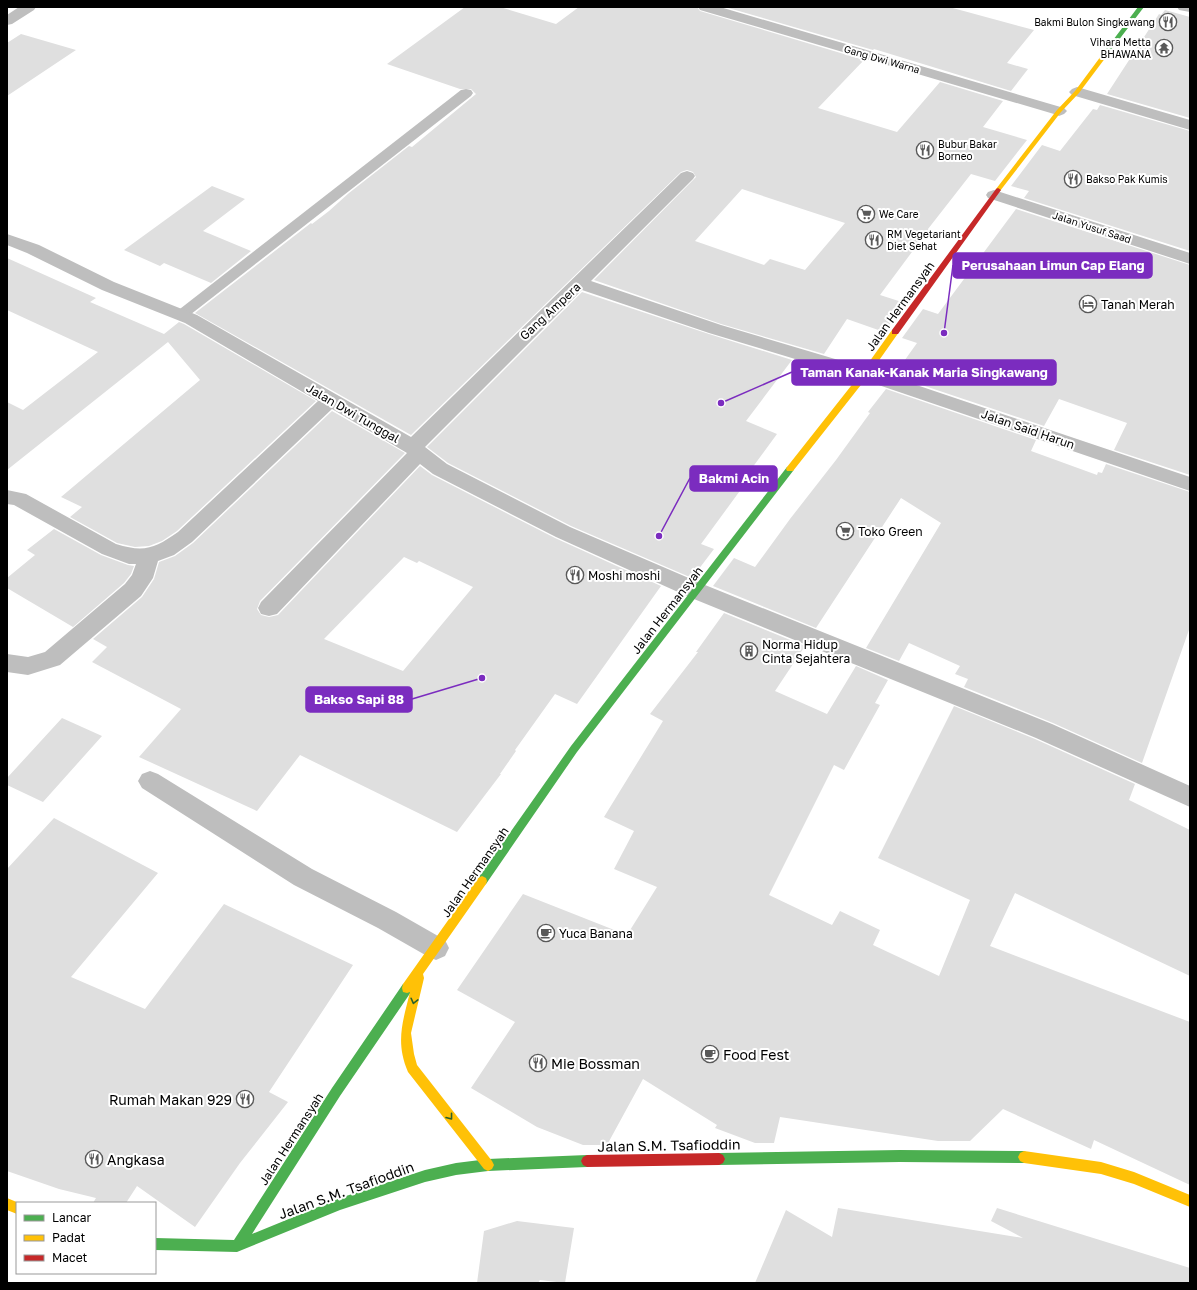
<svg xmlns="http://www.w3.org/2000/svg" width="1197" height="1290" font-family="'Golos Text',sans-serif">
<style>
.building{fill:#dfdfdf;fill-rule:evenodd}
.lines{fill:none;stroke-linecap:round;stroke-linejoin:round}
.lane{fill:#bebebe;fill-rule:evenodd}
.street{fill:#bebebe;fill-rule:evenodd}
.fast{fill:#4caf50;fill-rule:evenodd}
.slow{fill:#ffc107;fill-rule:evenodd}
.jam{fill:#c62828;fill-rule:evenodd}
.oneway{stroke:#2a602c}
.labels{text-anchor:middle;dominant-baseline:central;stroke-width:4;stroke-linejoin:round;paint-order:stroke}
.far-poi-label{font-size:10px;fill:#000;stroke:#fff;text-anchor:start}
.far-street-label{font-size:10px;fill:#000;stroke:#fff}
.poi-label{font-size:12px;fill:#000;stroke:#fff;text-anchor:start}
.street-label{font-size:12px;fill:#000;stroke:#fff}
.near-poi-label{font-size:14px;fill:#000;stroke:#fff;text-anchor:start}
.near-street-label{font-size:14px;fill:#000;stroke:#fff}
.leader{fill:none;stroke:#7b2cbf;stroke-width:1.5}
.callout-dot{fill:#7b2cbf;stroke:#fff;stroke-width:1.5}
.callout{fill:#7b2cbf;stroke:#7b2cbf;stroke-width:1.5}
.callout-label{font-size:13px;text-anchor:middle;font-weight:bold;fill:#fff}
</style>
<rect width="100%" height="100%" fill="#fff"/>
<!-- building -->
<path class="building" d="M465,7H500L556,24L579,7H697L700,11L864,60L818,108L897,132L940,82L1003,101L983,127L1027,140L995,181L971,174L928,229H929L880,295L905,303L884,332L847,319L824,354L721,324L594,280L696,177L693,172L687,170L681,172L411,435L195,313L311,223L312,224L329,211L349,193L409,146L412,147L476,94L471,89H460L387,64ZM742,189L781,202L845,223L805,270L770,259L764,265L695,241Z
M725,7H949L1034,30L1007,63L1028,69L1011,91L874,49L873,50Z
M1165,10L1190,17V118L1107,94L1159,14L1161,15Z
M21,34L76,50L7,96V43Z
M1100,105L1190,131V251L1024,198L1029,191L1011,186L1042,145L1060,151L1093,109L1097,110Z
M212,186L245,199L203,231L251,251L211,283L164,263L160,266L124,250Z
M1016,209L1190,265V475L1114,450L1127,423L1059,399L1044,426L895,376L904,365L902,364L917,343L902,338L923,309L938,314Z
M7,258L96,298L90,302L164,334L179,322L184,324L316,401L177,531L162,541L149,546L135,547L117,543L70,517L82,507L61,497L200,380L168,342L7,470V402L23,410L98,352L7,310Z
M582,292L709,334L792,360L746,421L777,434L738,487L742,488L701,544L714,549L692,578L571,526L448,463L427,447Z
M886,389L1036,440L1031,451L1097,475L1098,472L1102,473L1106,464L1190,492V627L1142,763L1053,723L964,687L968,679L955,674L960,666L909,643L899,661L866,648L941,523L901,498L816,628L713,586L734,558L755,567L790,519L836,460L870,413L868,412Z
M332,411L405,453L260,601L257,609L261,615L269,617L278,615L420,466L432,475L555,538L661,586L577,704L555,694L515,750L516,751L500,774H501L457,832L300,755L257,811L139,757L181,709L92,662L107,647L93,639L142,597L154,579L159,562L175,556L193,543ZM404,557L417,563L419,561L473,587L403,671L324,639Z
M54,529L101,555L128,565L134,566L131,574L124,583L73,627L7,588V578L35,555L27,550Z
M724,613L805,646L775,691L827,714L856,666L888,680L875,703L880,705L844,770L834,765L769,895L832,925L840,911L880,930L873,945L939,976L970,900L878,858L954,706L1035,739L1135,784L1129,800L1190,830V976L1015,893L990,946L1190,1022V1185L1094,1140L1091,1149L1003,1109L970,1141H938L780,1117L774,1143H755L715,1128L717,1125L643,1079L607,1145H583L537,1127L471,1088L515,1022L457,990L523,894L627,935L657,887L614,869L634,831L604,817L663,721L650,714L698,652H696Z
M62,718L102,736L43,802L7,785V778Z
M54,818L158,873L71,977L145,1009L224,904L353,965L269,1092L288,1102L240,1163L195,1227L137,1186L126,1203H93L96,1198L59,1189L7,1171V869Z
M838,1208L1023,1238L991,1221L997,1208L1190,1268V1283H755L786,1210L832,1237Z
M517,1221L574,1228L565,1283L540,1280L538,1283H477L484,1231Z"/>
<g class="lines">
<!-- lane -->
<path class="lane" d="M466,89L471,90L473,93L471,96L186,318L181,320L176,318L173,315L176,312L461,90Z"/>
<!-- street -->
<path class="street" d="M19,7H36L34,10L12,24L7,25V15Z
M698,7H720L1064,108L1067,111L1064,114L1059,116L1054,114L700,10Z
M1177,7H1190V12L1179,10Z
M1077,87L1190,120V130L1072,95L1069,92L1072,89Z
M687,171L693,173L695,176L693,179L591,281L721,325L872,370L1190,477V491L858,378L709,333L582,290L425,447L447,464L570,527L705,585L1052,724L1190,786V807L1036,738L689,597L556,537L433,474L420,464L277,614L269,616L261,614L258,608L261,602L407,453L332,409L192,542L174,555L158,561L153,578L141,596L60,665L28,675L7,672V654L28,657L45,652L125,584L132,575L136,564H129L102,554L14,505L7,504V490L26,494L116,544C145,553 155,548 178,532L318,401L185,323L102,290L27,253L7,245V234L39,245L114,282L197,315L411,437L681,173Z
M994,190L1190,253V264L988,198L986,195L988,192Z
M150,771L158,774L312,869L396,912L445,940L449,948L445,956L436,960L427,956L378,928L294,885L142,788L138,781L142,774Z"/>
<!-- fast -->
<path class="fast" d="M1138,7H1144L1105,58H1101V56Z
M790,466L793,467L794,469L793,471L577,752L486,884L482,886L478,884L477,881L478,878L571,746L787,467Z
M407,983L411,984L412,988L411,992L340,1096L252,1234L340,1198L425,1170L456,1163L488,1159L587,1155L591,1157L593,1161L591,1165L587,1167L488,1171L456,1175L425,1182L340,1210L237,1252L155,1250V1238L234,1240L332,1088L403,984Z
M900,1150L1024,1151L1028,1153L1030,1157L1028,1161L1024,1163L900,1162L719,1165L715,1163L713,1159L715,1155L719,1153Z"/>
<!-- slow -->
<path class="slow" d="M1101,56L1106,57L1079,93L1061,112L1000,191H996V189L1057,110L1075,91Z
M892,330H898L899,332L868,376L793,471H787L786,469L787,467L862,372Z
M482,876L486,878L487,881L486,884L423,974L424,978L411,1033L414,1054L417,1065L492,1161L494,1165L492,1169L488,1171L484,1169L408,1072C395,1042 403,1021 410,992L407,993L403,992L402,988L403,984L478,878Z
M1024,1151L1101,1162L1134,1172L1190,1195V1207L1134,1184L1101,1174L1024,1163L1020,1161L1018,1157L1020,1153Z
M7,1198L19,1203H17V1214L7,1210Z"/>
<!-- jam -->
<path class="jam" d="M998,188L1001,190L898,334H892V330L996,189Z
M719,1153L723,1155L725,1159L723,1163L719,1165L587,1167L583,1165L581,1161L583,1157L587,1155Z"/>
</g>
<!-- one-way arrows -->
<defs><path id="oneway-chevron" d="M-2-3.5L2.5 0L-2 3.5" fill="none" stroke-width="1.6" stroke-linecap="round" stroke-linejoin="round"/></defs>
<g class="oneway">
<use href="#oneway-chevron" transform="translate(414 1001) rotate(104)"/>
<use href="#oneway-chevron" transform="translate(450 1117) rotate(52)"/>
</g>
<!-- icons -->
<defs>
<symbol id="restaurant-ring" viewBox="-11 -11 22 22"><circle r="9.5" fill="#fff" stroke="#595959" stroke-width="1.5"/><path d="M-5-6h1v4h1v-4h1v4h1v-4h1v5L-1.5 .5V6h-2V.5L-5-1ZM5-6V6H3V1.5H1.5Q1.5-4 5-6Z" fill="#595959"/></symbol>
<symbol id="temple-ring" viewBox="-11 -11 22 22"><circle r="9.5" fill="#fff" stroke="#595959" stroke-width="1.5"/><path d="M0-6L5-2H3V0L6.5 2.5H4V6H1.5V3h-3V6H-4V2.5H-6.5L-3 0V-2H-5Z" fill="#595959"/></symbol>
<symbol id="supermarket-ring" viewBox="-11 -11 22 22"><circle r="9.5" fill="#fff" stroke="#595959" stroke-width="1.5"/><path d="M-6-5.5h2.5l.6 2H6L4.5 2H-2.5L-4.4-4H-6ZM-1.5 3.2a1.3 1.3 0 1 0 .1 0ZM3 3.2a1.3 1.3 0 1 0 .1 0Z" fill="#595959"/></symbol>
<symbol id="hotel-ring" viewBox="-11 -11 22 22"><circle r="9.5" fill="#fff" stroke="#595959" stroke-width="1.5"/><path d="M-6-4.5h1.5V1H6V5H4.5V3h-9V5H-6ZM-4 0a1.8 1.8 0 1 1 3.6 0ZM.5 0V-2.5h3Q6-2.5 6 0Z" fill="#595959"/></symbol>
<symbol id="building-ring" viewBox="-11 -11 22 22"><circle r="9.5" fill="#fff" stroke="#595959" stroke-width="1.5"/><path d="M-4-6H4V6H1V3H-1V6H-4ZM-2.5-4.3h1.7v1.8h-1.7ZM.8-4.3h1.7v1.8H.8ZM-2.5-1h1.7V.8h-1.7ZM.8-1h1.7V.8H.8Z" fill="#595959"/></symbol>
<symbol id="cafe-ring" viewBox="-11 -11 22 22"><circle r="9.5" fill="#fff" stroke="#595959" stroke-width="1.5"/><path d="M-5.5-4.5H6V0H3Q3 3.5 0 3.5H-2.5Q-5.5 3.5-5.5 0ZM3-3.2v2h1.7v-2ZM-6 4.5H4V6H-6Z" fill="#595959"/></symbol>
</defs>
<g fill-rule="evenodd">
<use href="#restaurant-ring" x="1158" y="12" width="20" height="20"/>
<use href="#temple-ring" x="1154" y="38" width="20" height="20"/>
<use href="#restaurant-ring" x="915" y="140" width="20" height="20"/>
<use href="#restaurant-ring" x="1063" y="169" width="20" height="20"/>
<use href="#supermarket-ring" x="856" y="204" width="20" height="20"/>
<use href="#restaurant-ring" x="864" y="230" width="20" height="20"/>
<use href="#hotel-ring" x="1078" y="294" width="20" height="20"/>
<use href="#supermarket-ring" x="835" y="521" width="20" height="20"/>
<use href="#restaurant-ring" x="565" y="565" width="20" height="20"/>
<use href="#building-ring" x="739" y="641" width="20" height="20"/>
<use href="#cafe-ring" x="536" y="923" width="20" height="20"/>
<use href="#cafe-ring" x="700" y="1044" width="20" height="20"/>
<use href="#restaurant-ring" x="528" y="1053" width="20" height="20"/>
<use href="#restaurant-ring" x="235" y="1089" width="20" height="20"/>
<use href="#restaurant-ring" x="84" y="1149" width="20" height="20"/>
</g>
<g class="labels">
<!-- far-poi labels -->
<g class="far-poi-label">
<text x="1155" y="22" text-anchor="end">Bakmi Bulon Singkawang</text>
<text x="1151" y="42" text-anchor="end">Vihara Metta<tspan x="1151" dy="12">BHAWANA</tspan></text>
<text x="938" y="144">Bubur Bakar<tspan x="938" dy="12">Borneo</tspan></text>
<text x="1086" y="179">Bakso Pak Kumis</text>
<text x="879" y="214">We Care</text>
<text x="887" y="234">RM Vegetariant<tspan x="887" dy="12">Diet Sehat</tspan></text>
</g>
<!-- far-street labels -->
<g class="far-street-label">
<text transform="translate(882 59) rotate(16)">Gang Dwi Warna</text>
<text transform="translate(1092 227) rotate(18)">Jalan Yusuf Saad</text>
</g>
<!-- poi labels -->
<g class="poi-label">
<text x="1101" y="304">Tanah Merah</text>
<text x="858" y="531">Toko Green</text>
<text x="588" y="575">Moshi moshi</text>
<text x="762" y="644">Norma Hidup<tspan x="762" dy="14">Cinta Sejahtera</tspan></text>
<text x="559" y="933">Yuca Banana</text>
</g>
<!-- street labels -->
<g class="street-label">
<text transform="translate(900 306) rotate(-54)">Jalan Hermansyah</text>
<text transform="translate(550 311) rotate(-43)">Gang Ampera</text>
<text transform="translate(353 413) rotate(30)">Jalan Dwi Tunggal</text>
<text transform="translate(1028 429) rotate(19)">Jalan Said Harun</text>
<text transform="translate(667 610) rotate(-52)">Jalan Hermansyah</text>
<text transform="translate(475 872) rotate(-55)">Jalan Hermansyah</text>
<text transform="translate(291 1139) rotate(-57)">Jalan Hermansyah</text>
</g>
<!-- near-poi labels -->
<g class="near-poi-label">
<text x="723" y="1054">Food Fest</text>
<text x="551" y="1063">Mie Bossman</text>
<text x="232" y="1099" text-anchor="end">Rumah Makan 929</text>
<text x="107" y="1159">Angkasa</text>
</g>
<!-- near-street labels -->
<g class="near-street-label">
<text transform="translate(669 1145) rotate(-1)">Jalan S.M. Tsafioddin</text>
<text transform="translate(346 1190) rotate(-20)">Jalan S.M. Tsafioddin</text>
</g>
</g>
<!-- callouts -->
<path class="leader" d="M944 333L953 265M721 403L792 372M659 536L690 478M482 678L412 699"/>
<g class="callout-dot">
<circle cx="944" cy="333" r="4"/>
<circle cx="721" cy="403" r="4"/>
<circle cx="659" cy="536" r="4"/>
<circle cx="482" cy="678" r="4"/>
</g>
<g class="callout">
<rect x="953" y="253" width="199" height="25" rx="4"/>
<rect x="792" y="360" width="264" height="25" rx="4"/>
<rect x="690" y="466" width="87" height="25" rx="4"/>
<rect x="306" y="687" width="106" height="25" rx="4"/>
</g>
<g class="callout-label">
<text x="1053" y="270">Perusahaan Limun Cap Elang</text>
<text x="924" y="377">Taman Kanak-Kanak Maria Singkawang</text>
<text x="734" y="483">Bakmi Acin</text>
<text x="359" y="704">Bakso Sapi 88</text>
</g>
<!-- border -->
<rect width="1197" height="1290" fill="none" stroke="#000000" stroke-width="16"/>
<!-- legend -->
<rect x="16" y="1202" width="140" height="72" fill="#ffffff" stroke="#999999"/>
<rect x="24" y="1215" width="20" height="6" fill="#4caf50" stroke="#999999"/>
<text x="52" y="1222" font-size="12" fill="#000000">Lancar</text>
<rect x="24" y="1235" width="20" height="6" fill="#ffc107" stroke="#999999"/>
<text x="52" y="1242" font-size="12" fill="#000000">Padat</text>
<rect x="24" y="1255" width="20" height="6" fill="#c62828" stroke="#999999"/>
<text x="52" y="1262" font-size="12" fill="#000000">Macet</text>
</svg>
